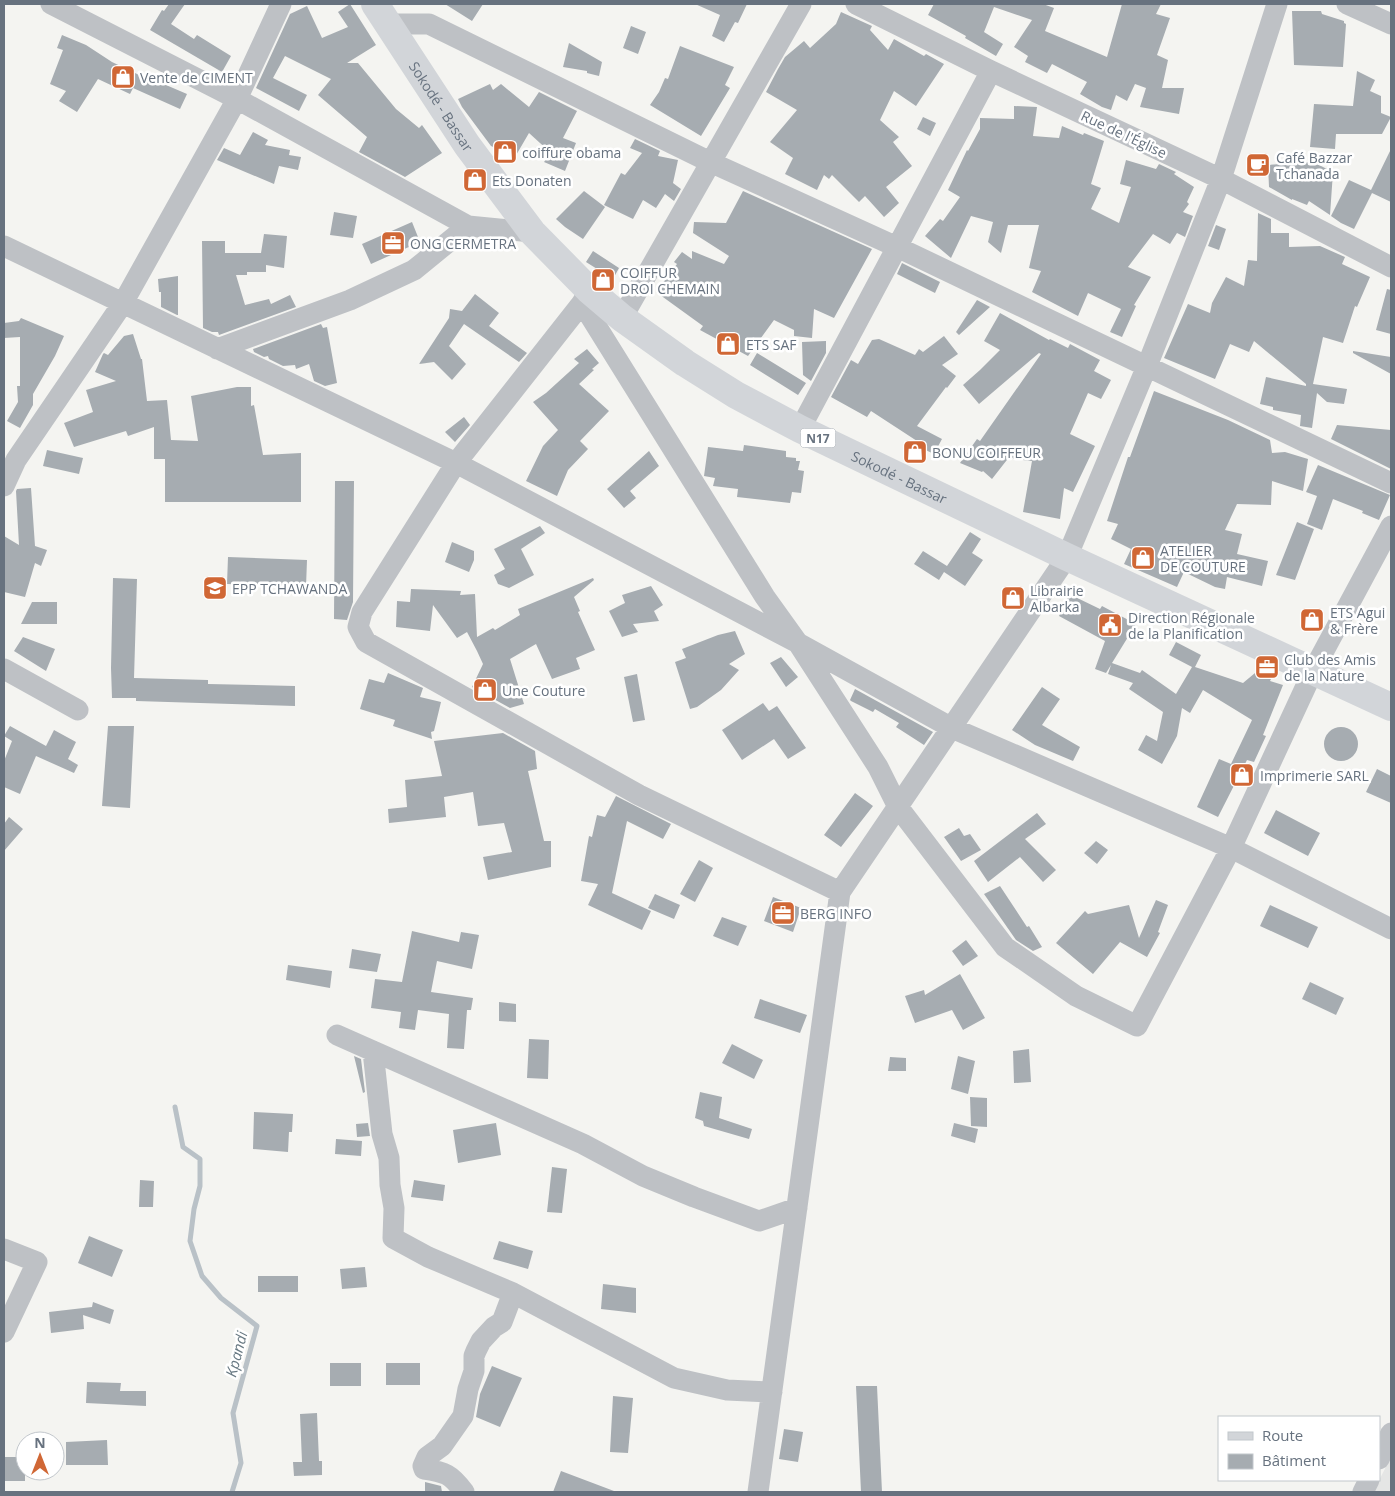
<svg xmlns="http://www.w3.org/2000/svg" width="1395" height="1496" font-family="'Open Sans',sans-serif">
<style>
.built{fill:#e5e6e5}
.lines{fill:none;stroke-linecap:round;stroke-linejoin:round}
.stream{stroke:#b9c1c7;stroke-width:5}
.building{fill:#a6acb1}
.minor{stroke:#bec1c5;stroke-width:21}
.major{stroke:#d2d5d9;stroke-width:28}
.labels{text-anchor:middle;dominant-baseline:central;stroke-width:5;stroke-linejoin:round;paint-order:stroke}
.shield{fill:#fff;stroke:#959ca5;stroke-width:1}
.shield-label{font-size:12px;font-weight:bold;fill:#67727f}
.poi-label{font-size:14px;fill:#67727f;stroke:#fff;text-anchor:start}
.street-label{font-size:14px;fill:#67727f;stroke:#fff}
.water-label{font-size:15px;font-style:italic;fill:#687983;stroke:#fff}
</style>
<rect width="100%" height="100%" fill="#f4f4f1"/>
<!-- built -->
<path class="built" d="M1391,1457V1492H1373Z"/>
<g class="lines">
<!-- stream -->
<path class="stream" d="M175,1107L183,1147L200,1159V1186L194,1209L190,1241L202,1276L221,1298L257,1326L233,1413L241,1463L232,1492"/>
</g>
<!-- building -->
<path class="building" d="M169,4H185L171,24L194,39L197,35L231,56L222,72L150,30L162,10L164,11Z
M350,4L376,45L347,63H358L396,109L419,128L422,125L442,153L405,177L359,152L367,137L318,95L331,79L285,56L273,78L307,95L299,111L256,88L290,14L307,6L322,38L348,27L338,12Z
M445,4H483L472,21Z
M695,4H747L738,23L735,22L724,42L712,36L720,15Z
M934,4H1043L1054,8L1045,31L1107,57L1122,4H1161L1156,14L1170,18L1157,55L1168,60L1162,88H1184L1179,114L1140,107L1146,88L1135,84L1127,101L1116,95L1111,110L1102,107L1080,94L1087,82L1052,64L1047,73L1025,62L1028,56L1014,47L1032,20L994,7L984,32L1003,44L996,56L965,38L966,36L928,15Z
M1292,11H1321L1322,14L1344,21V23L1346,24L1343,67L1294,65Z
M841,12L872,26L870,30L888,50L894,39L924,56L926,54L944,64L916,106L894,91L880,120L899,137L893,142L912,166L886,187L899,203L884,217L865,196L859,202L832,175L829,179L824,175L817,190L785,174L793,158L770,142L797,110L766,92L778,69L785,57L804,41L810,48L836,24Z
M631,26L646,32L638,54L623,48Z
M62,35L86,45L112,62L158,84L159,82L187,94L180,109L133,88L130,94L98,79L77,112L59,101L66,91L50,84L63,50L57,48Z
M569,43L602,62L599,76L587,73V71L563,67Z
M680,46L734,67L725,85L730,88L701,136L650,105L659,92L665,78L668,79Z
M1357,71L1375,80L1370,91L1381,96V113L1391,117L1382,134H1336L1335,149L1310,147L1314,104L1353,106Z
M490,84L493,90L501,84L529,107L539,92L577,111L563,138L576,143L565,171L544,162L551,153L529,133L515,157L491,146L462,107L458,99Z
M1014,106L1037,107L1033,136L1059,138L1062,126L1083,135L1084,133L1104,141L1091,184L1101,188L1091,209L1119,223L1131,187L1120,184L1126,160L1156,169L1159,164L1176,172L1174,174L1194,187L1187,202L1189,204L1183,212L1193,216L1185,237L1177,233L1170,244L1153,234L1128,267L1151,277L1134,305L1136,306L1122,337L1110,332L1121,309L1088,293L1078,316L1032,292L1041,271L1029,268L1039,225H1008L1001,253L988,242L993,222L971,216L951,258L925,236L940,219L943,221L960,197L948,190L967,150L968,151L980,129V118L1014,119Z
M923,117L936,123L930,136L917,129Z
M253,132L268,140L265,145L290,150L289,155L301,157L298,170L279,166L274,184L217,160L224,148L240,155Z
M635,139L660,151L658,156L678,160L673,183L681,189L674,201L665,194L656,208L643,200L633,219L604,205L621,173L625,175L642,153L630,148Z
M1391,149V202L1372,193L1354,229L1341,223L1331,216L1349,180L1371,190Z
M1313,162L1333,172L1330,215L1309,201L1307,205L1292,199V200L1269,187L1268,165Z
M584,191L605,207L583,239L565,227L556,219Z
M743,191L872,249L834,318L814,309L812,338L794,336V330L774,320L748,356L700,330L703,326L656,292L677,264L674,262L682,252L692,259V251L724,264L729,256L693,233L694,222L726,223Z
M334,212L357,216L353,238L330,235Z
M1258,213L1271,219V233H1289V247L1320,246L1345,257L1342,264L1370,277L1357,307L1355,306L1343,343L1323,337L1313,384L1347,389L1344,404L1327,402L1317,393L1312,428L1300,426L1301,415L1273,410V407L1260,404L1266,377L1306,386V384L1254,341L1249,352L1230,344L1215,379L1164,358L1188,304L1210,313L1212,303L1226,277L1244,286L1248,260L1257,261Z
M412,222L420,242L371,264L362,244Z
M1216,225L1226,229L1219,250L1208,246Z
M264,234L287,236L284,268L266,265V272H247V275H236L245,305L269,299L271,304L290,295L296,307L219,335L218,332H212L203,328L202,241H225V253H261Z
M593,251L619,268L613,279L586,262Z
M902,263L940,282L935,293L897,274Z
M178,276V315H177L161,307V292H159L158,279Z
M1387,289L1391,290V334L1376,330Z
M475,294L499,313L489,326L527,353L519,362L464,324L449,346L466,364L452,380L434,362L419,364L449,318L450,309L462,311Z
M977,300L990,307L959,335L956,332Z
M1000,313L1049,340L1050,339L1068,348L1070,344L1100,360L1094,371L1111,380L1101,399L1088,393L1070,434L1095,446L1073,492L1064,488L1060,519L1023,512L1032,461L1014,459L1010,456L992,479L983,471L982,472L960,463L977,439L980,441L1041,354L1039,353L979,404L963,385L980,370L1000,350L984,341Z
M21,318L64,336L55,356L33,394V405L20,428L7,421L18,402L17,386H20V337L4,338V323L19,321Z
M321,324L323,328L327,327L337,383L325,386L314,381L309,364L296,369L295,365L283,366L269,359L268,356L264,357L254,352L253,349Z
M133,334L141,359H142L147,401L167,400L171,440L198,441L191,396L237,387H251V406L254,405L263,455L301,453V502H165V459H154V427L128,436L126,431L74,447L64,423L93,412L86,390L116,381L95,372L103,354L104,353L108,355L124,336Z
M944,336L958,354L942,365L956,376L947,388L946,387L917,426L942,439L934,454L915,445L917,441L871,411L867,417L831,397L851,360L858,364L872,340L879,339L915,355L919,349L923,352Z
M826,341V353L811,381L803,375L802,342Z
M587,349L599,363L592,369L594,370L579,384L609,411L580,441L588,449L568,470L557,496L526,481L543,446L558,430L533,402L546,393L579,363L574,359Z
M1353,351L1391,357V374L1353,353Z
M757,353L806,383L798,395L750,365Z
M1154,391L1228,420L1270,440L1272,453L1285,452L1308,459L1303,491L1272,481L1271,505L1237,504L1225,530L1242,534L1237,554L1268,561L1262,586L1227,577L1225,589L1215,587L1184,572L1177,587L1124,564L1131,549L1111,539L1118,524L1107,521L1128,457H1130Z
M464,417L470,425L455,442L445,432Z
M1337,425L1391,430V469L1331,439Z
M744,445L786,451V457L796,458V461H800L798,470L804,471L801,493L792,492L790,503L737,497L738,489L713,486L715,478L704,476L708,447L743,451Z
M47,450L83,458L79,474L43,466Z
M649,451L659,466L630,491L636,498L624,508L607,489Z
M1318,465L1390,495L1379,520L1362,513L1363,511L1333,499L1322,530L1307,524L1317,496L1306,492Z
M335,481H354L353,602L347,620L334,619Z
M31,488L35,546L47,550L41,566L35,563L25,597L4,592V536L19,545L16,491L17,489Z
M1297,522L1314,529L1295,580L1276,575Z
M540,526L545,533L521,549L534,575L509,588L498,584L494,575L505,569L494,549Z
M970,532L981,539L972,553L983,560L965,586L944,572L939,580L914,564L923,551L947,566Z
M452,542L474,551V560L469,572L445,562Z
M228,557L307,560L306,587L227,584Z
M113,578L137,579L134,678L208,680V684L295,686V706L136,701V698H112L111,668Z
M593,578L594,580L574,597L580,611L578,612L595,650L576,658L580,669L552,679L536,644L510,659L524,704L510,708L472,687L483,664L477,651L467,632L457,638L433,605L430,631L396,627L397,601L410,602L411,589L461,591L460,595L475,594L477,637L493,628L495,630L520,615L518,609Z
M651,586L663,605L654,611L659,621L633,624L638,632L622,637L609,611L625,603L622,595Z
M1069,594L1100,609L1102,606L1136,624L1112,663L1140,673L1142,670L1176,694L1192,667L1169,655L1176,642L1201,655L1195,667L1243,683L1255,673L1271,679L1270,681L1283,685L1263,735L1266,736L1254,762L1247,760L1218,817L1197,807L1219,759L1231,764L1252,720L1203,690L1190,713L1182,708L1177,736L1162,764L1138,750L1146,735L1157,741L1163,712L1129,689L1133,683L1108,674L1111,665L1106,673L1095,669L1105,641L1059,616Z
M32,602H57V624H21Z
M735,631L745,654L729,664L739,670L721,690L697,707L690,709L675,662L686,658L682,649L718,635Z
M23,637L55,649L46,671L14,651Z
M781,657L798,677L786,687L770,663Z
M388,673L423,688L420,697L441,702L434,731L431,732L432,739L393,726L395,720L360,709L369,679L384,683Z
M637,674L645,720L633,722L624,677Z
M1042,687L1060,699L1042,725L1080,747L1073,761L1035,745L1012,730Z
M855,689L933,732L924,745L896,727L899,723L875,709L873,712L851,701L850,700Z
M763,703L769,711L777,706L806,748L788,759L774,739L742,760L722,730Z
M10,726L46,746L54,730L76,742L68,759L78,765L74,773L36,756L20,794L4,787V761L12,741L4,736Z
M108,726H134L130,808L102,806Z
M1324 744a17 17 0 1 1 34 0a17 17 0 1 1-34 0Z
M503,733L535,751L537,769L528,771L544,841H551V867L488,880L483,857L512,852L504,823L478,826L473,792L444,797L446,817L389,823L388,809L407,807L405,780L442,776L434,741Z
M1377,769L1391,776V803L1366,792Z
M855,793L873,806L841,847L824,835Z
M616,796L671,824L663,839L627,821L612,893L651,911L642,930L588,905L598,884L581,881L589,836L592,837L597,815L605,817Z
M1276,810L1320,833L1308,856L1264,833Z
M1037,813L1046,824L1025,839L1056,870L1043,882L1020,857L988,882L974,861Z
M9,817L23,829L4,851V824Z
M959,828L964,836L970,834L981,850L961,861L944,837Z
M1096,841L1108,850L1097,864L1084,853Z
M699,860L713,868L695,902L680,894Z
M1000,886L1027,927L1029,926L1042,947L1033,951L1016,940L984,894Z
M655,894L680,905L674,919L648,908Z
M773,897L801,908L793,932L764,921Z
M1156,900L1168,905L1158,932L1160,933L1147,957L1120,942L1093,974L1056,943L1085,911L1088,914L1129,905L1139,938Z
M1270,905L1318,927L1308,948L1260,926Z
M722,917L747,926L738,946L713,936Z
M412,931L459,942L461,932L479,935L472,969L437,961L431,992L473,998L471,1010H467L464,1049L447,1048L449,1014L418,1010L415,1030L399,1028L401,1012L371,1008L375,979L402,982Z
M966,940L978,956L963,966L952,951Z
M352,949L381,954L377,972L349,968Z
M288,965L332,971L330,988L286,980Z
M960,974L985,1018L963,1030L952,1010L915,1023L905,996L924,990L925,995Z
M1310,982L1344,998L1336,1015L1302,999Z
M760,999L807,1015L800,1033L754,1018Z
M499,1002L516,1004V1022L499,1021Z
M529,1039L549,1040L548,1079L527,1078Z
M732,1044L763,1060L754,1079L722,1063Z
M1029,1049L1031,1082L1014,1083L1013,1051Z
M354,1056L361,1059L365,1092L363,1093Z
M958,1056L975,1061L968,1094L951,1089Z
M890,1057L906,1058V1071H888Z
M700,1092L722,1097L719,1118L752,1129L749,1139L704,1126L703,1121L695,1118Z
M970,1097L987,1098V1127L971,1126Z
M254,1112L293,1114L292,1132H289L288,1152L253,1149Z
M368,1123L370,1136L357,1137L356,1124Z
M496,1123L501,1155L458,1163L453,1130Z
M954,1123L978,1129L975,1143L951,1136Z
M336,1139L362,1141L361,1156L335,1154Z
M552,1167L567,1169L562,1213L547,1212Z
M140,1180L154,1181L153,1207H139Z
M414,1180L445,1185L443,1201L411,1197Z
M89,1236L123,1250L112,1277L78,1263Z
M499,1241L533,1251L528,1269L493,1259Z
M365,1267L367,1287L342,1289L340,1269Z
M258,1276H298V1292H258Z
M603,1284L636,1288V1313L601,1309Z
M93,1302L114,1310L110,1324L83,1315L84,1329L51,1333L49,1312L92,1307Z
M330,1363H361V1386H330Z
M386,1363H420V1385H386Z
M492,1366L522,1378L500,1427L476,1417L480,1394Z
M87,1382L121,1383L120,1391H146V1406L86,1403Z
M856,1386H877L882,1492H861Z
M613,1396L633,1398L628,1453L610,1452Z
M317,1413L319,1461H322V1475L294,1476L293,1462H302L300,1414Z
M784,1429L803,1432L798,1462L779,1459Z
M107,1440L108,1465H66V1442Z
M4,1457H25V1481H4Z
M561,1471L614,1491L613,1492H553Z
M425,1482L441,1486L442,1492H425Z"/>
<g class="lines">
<!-- minor -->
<path class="minor" d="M51,4L237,99L468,226L532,232
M856,4L991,71L1221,179L1391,267
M1347,4L1391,24
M389,24H429L710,162L897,247L1391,483
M4,246L456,463L798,643L952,728L1231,848L1391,929
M588,292L582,303L456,463L362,612L358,627L366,642L639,795L840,892
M582,303L765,597L798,643L878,767L898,807L1005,947L1076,996L1137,1026L1231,848L1313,671L1391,526
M622,318L801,4
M217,349L350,300L414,270L468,226
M800,429L991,71
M4,486L16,460L123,303L237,99L281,4
M4,669L78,710
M337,1035L583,1144L643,1176L694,1197L759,1221L797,1208
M373,1051L382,1134L389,1158L390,1185L394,1208L393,1238L428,1257L513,1293L674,1378L727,1390L772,1392
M4,1249L37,1262L4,1332
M1379,1459L1391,1433
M464,1492C451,1474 445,1472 424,1469L423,1466L427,1457L442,1446L463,1416L468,1389L474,1371V1356L476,1351L481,1341L494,1327L502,1322L513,1293
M758,1492L840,892L1067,557L1147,366L1221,179L1277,4
M1363,1492L1369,1480"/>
<!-- major -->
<path class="major" id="s1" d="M375,4L467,145L532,232L589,290L622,318L685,363L736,395L800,429L1067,557L1391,707"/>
</g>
<!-- icons -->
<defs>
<symbol id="shop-square" viewBox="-11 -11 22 22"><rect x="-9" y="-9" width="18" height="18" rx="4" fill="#d06735" stroke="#fff"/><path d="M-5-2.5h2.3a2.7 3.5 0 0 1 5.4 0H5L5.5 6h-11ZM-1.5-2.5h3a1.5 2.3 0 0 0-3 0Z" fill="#fff"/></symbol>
<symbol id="cafe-square" viewBox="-11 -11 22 22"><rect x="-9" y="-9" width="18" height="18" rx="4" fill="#d06735" stroke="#fff"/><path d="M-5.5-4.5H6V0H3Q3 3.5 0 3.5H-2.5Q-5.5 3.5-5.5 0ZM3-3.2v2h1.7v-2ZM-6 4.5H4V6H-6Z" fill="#fff"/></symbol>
<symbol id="office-square" viewBox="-11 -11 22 22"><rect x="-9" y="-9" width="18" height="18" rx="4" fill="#d06735" stroke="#fff"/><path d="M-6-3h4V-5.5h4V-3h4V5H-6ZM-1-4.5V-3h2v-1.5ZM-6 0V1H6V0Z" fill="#fff"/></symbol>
<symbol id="school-square" viewBox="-11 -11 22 22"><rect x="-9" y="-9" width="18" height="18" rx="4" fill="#d06735" stroke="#fff"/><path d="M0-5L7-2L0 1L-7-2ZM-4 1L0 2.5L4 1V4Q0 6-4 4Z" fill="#fff"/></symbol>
<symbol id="civic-square" viewBox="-11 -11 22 22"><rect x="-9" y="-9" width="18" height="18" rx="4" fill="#d06735" stroke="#fff"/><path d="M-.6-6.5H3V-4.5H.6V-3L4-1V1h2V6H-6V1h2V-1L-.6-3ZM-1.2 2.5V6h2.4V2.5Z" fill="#fff"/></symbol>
</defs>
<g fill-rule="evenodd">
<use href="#shop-square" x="109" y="63" width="28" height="28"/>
<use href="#shop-square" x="491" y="138" width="28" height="28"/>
<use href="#cafe-square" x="1244" y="151" width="28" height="28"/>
<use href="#shop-square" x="461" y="166" width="28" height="28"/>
<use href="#office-square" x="379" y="229" width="28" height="28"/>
<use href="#shop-square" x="589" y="266" width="28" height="28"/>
<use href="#shop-square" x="714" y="330" width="28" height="28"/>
<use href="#shop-square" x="901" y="438" width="28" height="28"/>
<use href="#shop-square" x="1129" y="544" width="28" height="28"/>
<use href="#school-square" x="201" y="574" width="28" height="28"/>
<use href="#shop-square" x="999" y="584" width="28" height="28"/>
<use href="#shop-square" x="1298" y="606" width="28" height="28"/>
<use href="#civic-square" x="1096" y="611" width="28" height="28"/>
<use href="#office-square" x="1253" y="653" width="28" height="28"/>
<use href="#shop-square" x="471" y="676" width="28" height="28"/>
<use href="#shop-square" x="1228" y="761" width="28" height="28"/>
<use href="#office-square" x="769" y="899" width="28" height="28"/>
</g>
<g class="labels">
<!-- shield labels -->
<rect class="shield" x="800.5" y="428.5" width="35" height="19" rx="4"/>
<g class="shield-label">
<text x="818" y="438">N17</text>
</g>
<!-- poi labels -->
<g class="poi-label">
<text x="140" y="77">Vente de CIMENT</text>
<text x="522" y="152">coiffure obama</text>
<text x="1276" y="157">Café Bazzar<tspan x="1276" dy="16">Tchanada</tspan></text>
<text x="492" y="180">Ets Donaten</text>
<text x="410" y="243">ONG CERMETRA</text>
<text x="620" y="272">COIFFUR<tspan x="620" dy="16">DROI CHEMAIN</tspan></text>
<text x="746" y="344">ETS SAF</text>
<text x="932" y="452">BONU COIFFEUR</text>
<text x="1160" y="550">ATELIER<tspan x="1160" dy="16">DE COUTURE</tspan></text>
<text x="232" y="588">EPP TCHAWANDA</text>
<text x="1030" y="590">Librairie<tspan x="1030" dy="16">Albarka</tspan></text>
<text x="1330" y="612">ETS Agui<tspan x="1330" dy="16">&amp; Frère</tspan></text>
<text x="1128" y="617">Direction Régionale<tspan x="1128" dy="16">de la Planification</tspan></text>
<text x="1284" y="659">Club des Amis<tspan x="1284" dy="16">de la Nature</tspan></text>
<text x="502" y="690">Une Couture</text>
<text x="1260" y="775">Imprimerie SARL</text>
<text x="800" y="913">BERG INFO</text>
</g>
<!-- street labels -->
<g class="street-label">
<text stroke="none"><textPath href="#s1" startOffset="122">Sokodé - Bassar</textPath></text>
<text transform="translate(1124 134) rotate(25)">Rue de l'Église</text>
<text stroke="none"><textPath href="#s1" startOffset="722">Sokodé - Bassar</textPath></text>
</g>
<!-- water labels -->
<g class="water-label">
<text transform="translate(236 1354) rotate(-75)">Kpandi</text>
</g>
</g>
<!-- border -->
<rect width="1395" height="1496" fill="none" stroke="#67727f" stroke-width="10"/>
<!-- legend -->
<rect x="1218" y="1416" width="162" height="65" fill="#ffffff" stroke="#c2c7cc"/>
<rect x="1228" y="1432" width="25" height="8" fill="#d2d5d9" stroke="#c2c7cc"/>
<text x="1262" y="1441" font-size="15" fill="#67727f">Route</text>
<rect x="1228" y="1454" width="25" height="15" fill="#a6acb1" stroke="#c2c7cc"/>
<text x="1262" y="1466" font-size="15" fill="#67727f">Bâtiment</text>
<!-- north arrow -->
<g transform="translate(40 1456)"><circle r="24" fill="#ffffff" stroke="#c2c7cc"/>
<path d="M0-4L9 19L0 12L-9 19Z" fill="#d06735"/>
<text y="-8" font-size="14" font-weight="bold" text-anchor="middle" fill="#67727f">N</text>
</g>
</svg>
